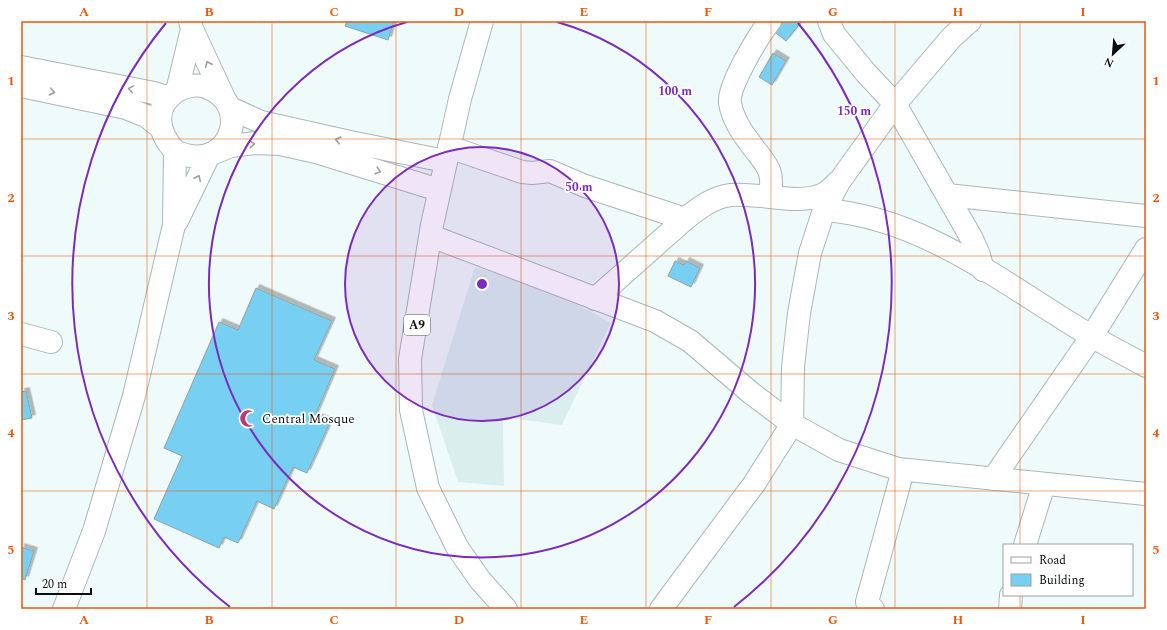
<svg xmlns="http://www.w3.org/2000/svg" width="1167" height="630" font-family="Spectral,serif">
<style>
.built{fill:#daeeed}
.building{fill:#77cff1;stroke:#959fa3;filter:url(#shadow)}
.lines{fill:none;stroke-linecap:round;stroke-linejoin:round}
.minor-casing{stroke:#abb7b6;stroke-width:24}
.major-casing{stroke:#abb7b6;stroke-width:24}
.highway-casing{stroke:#abb7b6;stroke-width:24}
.minor{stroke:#fff;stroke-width:22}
.major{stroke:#fff;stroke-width:22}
.highway{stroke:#fff;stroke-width:22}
.oneway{stroke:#9d9f9f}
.grid{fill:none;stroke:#e8590c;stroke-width:1;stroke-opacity:0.55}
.ring{fill:none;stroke:#7b2cbf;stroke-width:2}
.labels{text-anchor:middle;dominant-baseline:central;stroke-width:3.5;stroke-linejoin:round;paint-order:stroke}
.shield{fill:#fff;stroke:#545656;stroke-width:1}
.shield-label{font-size:12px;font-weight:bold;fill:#0a0e0e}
.poi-label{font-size:13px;fill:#0a0e0e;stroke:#fff;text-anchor:start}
.centre{fill:#7b2cbf;stroke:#fff;stroke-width:2}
.ring-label{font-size:12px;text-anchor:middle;font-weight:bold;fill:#7b2cbf;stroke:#fff;stroke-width:3.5;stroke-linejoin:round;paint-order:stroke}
.neatline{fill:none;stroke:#e8590c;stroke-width:1.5}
.grid-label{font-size:13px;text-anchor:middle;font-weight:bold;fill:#e8590c}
</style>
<defs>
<filter id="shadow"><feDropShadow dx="3.5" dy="-3.5" stdDeviation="0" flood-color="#0004"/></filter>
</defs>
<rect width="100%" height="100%" fill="#effbfa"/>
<!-- built -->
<path class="built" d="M475,267L556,292L611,323L562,425L503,417L504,486L458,482L432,405Z"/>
<!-- building -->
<path class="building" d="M347,21H394L388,40L345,26Z
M780,21H802L786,41L772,30Z
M773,53L786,61L772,85L759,77Z
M675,261L684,265L686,261L700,268L691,287L668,276Z
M256,288L332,321L314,360L335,369L315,416L330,422L307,473L293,467L274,509L257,501L238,543L224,537L219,548L154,519L182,456L164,448L219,322L238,330Z
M26,391L32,418L21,420V392Z
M21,547L34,551L25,580L21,578Z"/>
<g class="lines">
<defs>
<path id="minor" d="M770,21C759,35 727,87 730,103C733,120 743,134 753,147C768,167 774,170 770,196
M829,21L834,34L866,73L895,104L972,239L979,255L983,270
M449,147L522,172L532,173L550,171L585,186L685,219
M947,195L1146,216
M824,210C925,217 1009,288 1093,337C1110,347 1128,356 1146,366
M431,236L655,321L690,341L751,393L792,424L839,450L898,469L1146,494
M595,299L685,219C699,208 713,197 731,195C759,192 799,206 824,194C829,191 834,186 838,182
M21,334L51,342
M993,479L1092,336L1146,249
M1025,545L1044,484
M661,609L754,484L792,424L793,367L799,313L810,253L824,210L839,182L895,104L952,37L970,21
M873,609L867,602L903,470
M1010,609L1011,595"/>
<path id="major" d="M190,21L192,29L224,98
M21,67L154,93L169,98
M21,86L126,108L146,116L161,128
M177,91L192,29
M230,108L261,122L350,142L445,161
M214,153L231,146L256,143L280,144L316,152L439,190
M177,221L209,155
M64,609L94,531L134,396L174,225L175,151C158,133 152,107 177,91C185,86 197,84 206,87C255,104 229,177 175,151"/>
<path id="highway" d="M482,21L460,99L432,225L410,359L411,410L428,488L457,547L480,580L506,609"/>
</defs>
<!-- minor casing -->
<use href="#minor" class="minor-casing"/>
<!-- major casing -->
<use href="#major" class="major-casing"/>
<!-- highway casing -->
<use href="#highway" class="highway-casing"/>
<!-- minor -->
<use href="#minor" class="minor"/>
<!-- major -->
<use href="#major" class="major"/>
<!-- highway -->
<use href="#highway" class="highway"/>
</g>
<!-- one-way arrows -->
<defs><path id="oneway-chevron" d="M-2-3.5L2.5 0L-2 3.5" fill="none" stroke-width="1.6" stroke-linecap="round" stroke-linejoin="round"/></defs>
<g class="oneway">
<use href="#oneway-chevron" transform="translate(208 64) rotate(-115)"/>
<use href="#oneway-chevron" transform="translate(131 89) rotate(-170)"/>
<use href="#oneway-chevron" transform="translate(52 92) rotate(12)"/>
<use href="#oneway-chevron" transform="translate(338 140) rotate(-167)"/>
<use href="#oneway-chevron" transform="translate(252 144) rotate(-4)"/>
<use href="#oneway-chevron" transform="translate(378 171) rotate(17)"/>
<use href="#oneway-chevron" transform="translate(198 178) rotate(-64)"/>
</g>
<!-- grid -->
<path class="grid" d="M147,21V609M272,21V609M396,21V609M521,21V609M646,21V609M771,21V609M895,21V609M1020,21V545M21,139H1146M21,256H1146M21,374H1146M21,491H1146M1020,595V609"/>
<!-- distance rings -->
<circle cx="482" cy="284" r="137" fill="#7b2cbf" fill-opacity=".12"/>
<g class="ring">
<circle cx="482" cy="284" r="137"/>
<path d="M557 22A273 273 0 1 1 407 22"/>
<path d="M230 607A410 410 0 0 1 166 23M798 23A410 410 0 0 1 734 607"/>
</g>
<!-- icons -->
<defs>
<symbol id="mosque-bare" viewBox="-9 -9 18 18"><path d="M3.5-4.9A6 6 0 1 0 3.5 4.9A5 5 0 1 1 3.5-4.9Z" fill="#bd3779" stroke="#fff" stroke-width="2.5" paint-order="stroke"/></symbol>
</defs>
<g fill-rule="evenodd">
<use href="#mosque-bare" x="236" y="406" width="25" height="25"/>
</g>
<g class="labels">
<!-- shield labels -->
<rect class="shield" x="404" y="315" width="26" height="20" rx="3"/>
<g class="shield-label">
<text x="417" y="325">A9</text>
</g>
<!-- poi labels -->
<g class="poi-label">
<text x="262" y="419">Central Mosque</text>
</g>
</g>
<circle cx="482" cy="284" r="6" class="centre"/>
<g class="ring-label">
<text x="675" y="95">100 m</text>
<text x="854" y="115">150 m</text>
<text x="579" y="191">50 m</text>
</g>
<!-- border -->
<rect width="1167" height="630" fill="none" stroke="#ffffff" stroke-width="44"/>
<!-- legend -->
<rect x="1003" y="544" width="130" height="52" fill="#ffffff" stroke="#9d9f9f"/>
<rect x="1011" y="557" width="20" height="6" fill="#ffffff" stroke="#9d9f9f"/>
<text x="1039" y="564" font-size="12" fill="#0a0e0e">Road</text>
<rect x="1011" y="574" width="20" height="12" fill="#77cff1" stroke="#9d9f9f"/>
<text x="1039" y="584" font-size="12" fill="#0a0e0e">Building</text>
<!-- north arrow -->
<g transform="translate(1113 54) rotate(206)" stroke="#ffffff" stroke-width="3" paint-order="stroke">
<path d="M0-3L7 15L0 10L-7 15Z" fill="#0a0e0e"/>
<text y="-6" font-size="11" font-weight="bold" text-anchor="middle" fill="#0a0e0e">N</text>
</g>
<!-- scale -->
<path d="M36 588v6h55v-6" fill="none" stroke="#0a0e0e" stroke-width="2"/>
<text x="42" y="588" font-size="12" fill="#0a0e0e" stroke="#ffffff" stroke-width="3" paint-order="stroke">20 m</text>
<rect x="22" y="22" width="1123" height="586" class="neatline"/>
<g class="grid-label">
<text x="84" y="16">A</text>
<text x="209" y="16">B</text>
<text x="334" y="16">C</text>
<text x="459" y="16">D</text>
<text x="584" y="16">E</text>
<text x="708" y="16">F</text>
<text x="833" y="16">G</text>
<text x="958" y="16">H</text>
<text x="1083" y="16">I</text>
<text x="11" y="85">1</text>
<text x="1156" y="85">1</text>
<text x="11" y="202">2</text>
<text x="1156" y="202">2</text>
<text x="11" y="320">3</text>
<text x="1156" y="320">3</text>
<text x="11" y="437">4</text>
<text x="1156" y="437">4</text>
<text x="11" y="554">5</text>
<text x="1156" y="554">5</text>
<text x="84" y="624">A</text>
<text x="209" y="624">B</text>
<text x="334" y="624">C</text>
<text x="459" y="624">D</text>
<text x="584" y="624">E</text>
<text x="708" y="624">F</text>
<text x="833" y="624">G</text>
<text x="958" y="624">H</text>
<text x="1083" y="624">I</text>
</g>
</svg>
